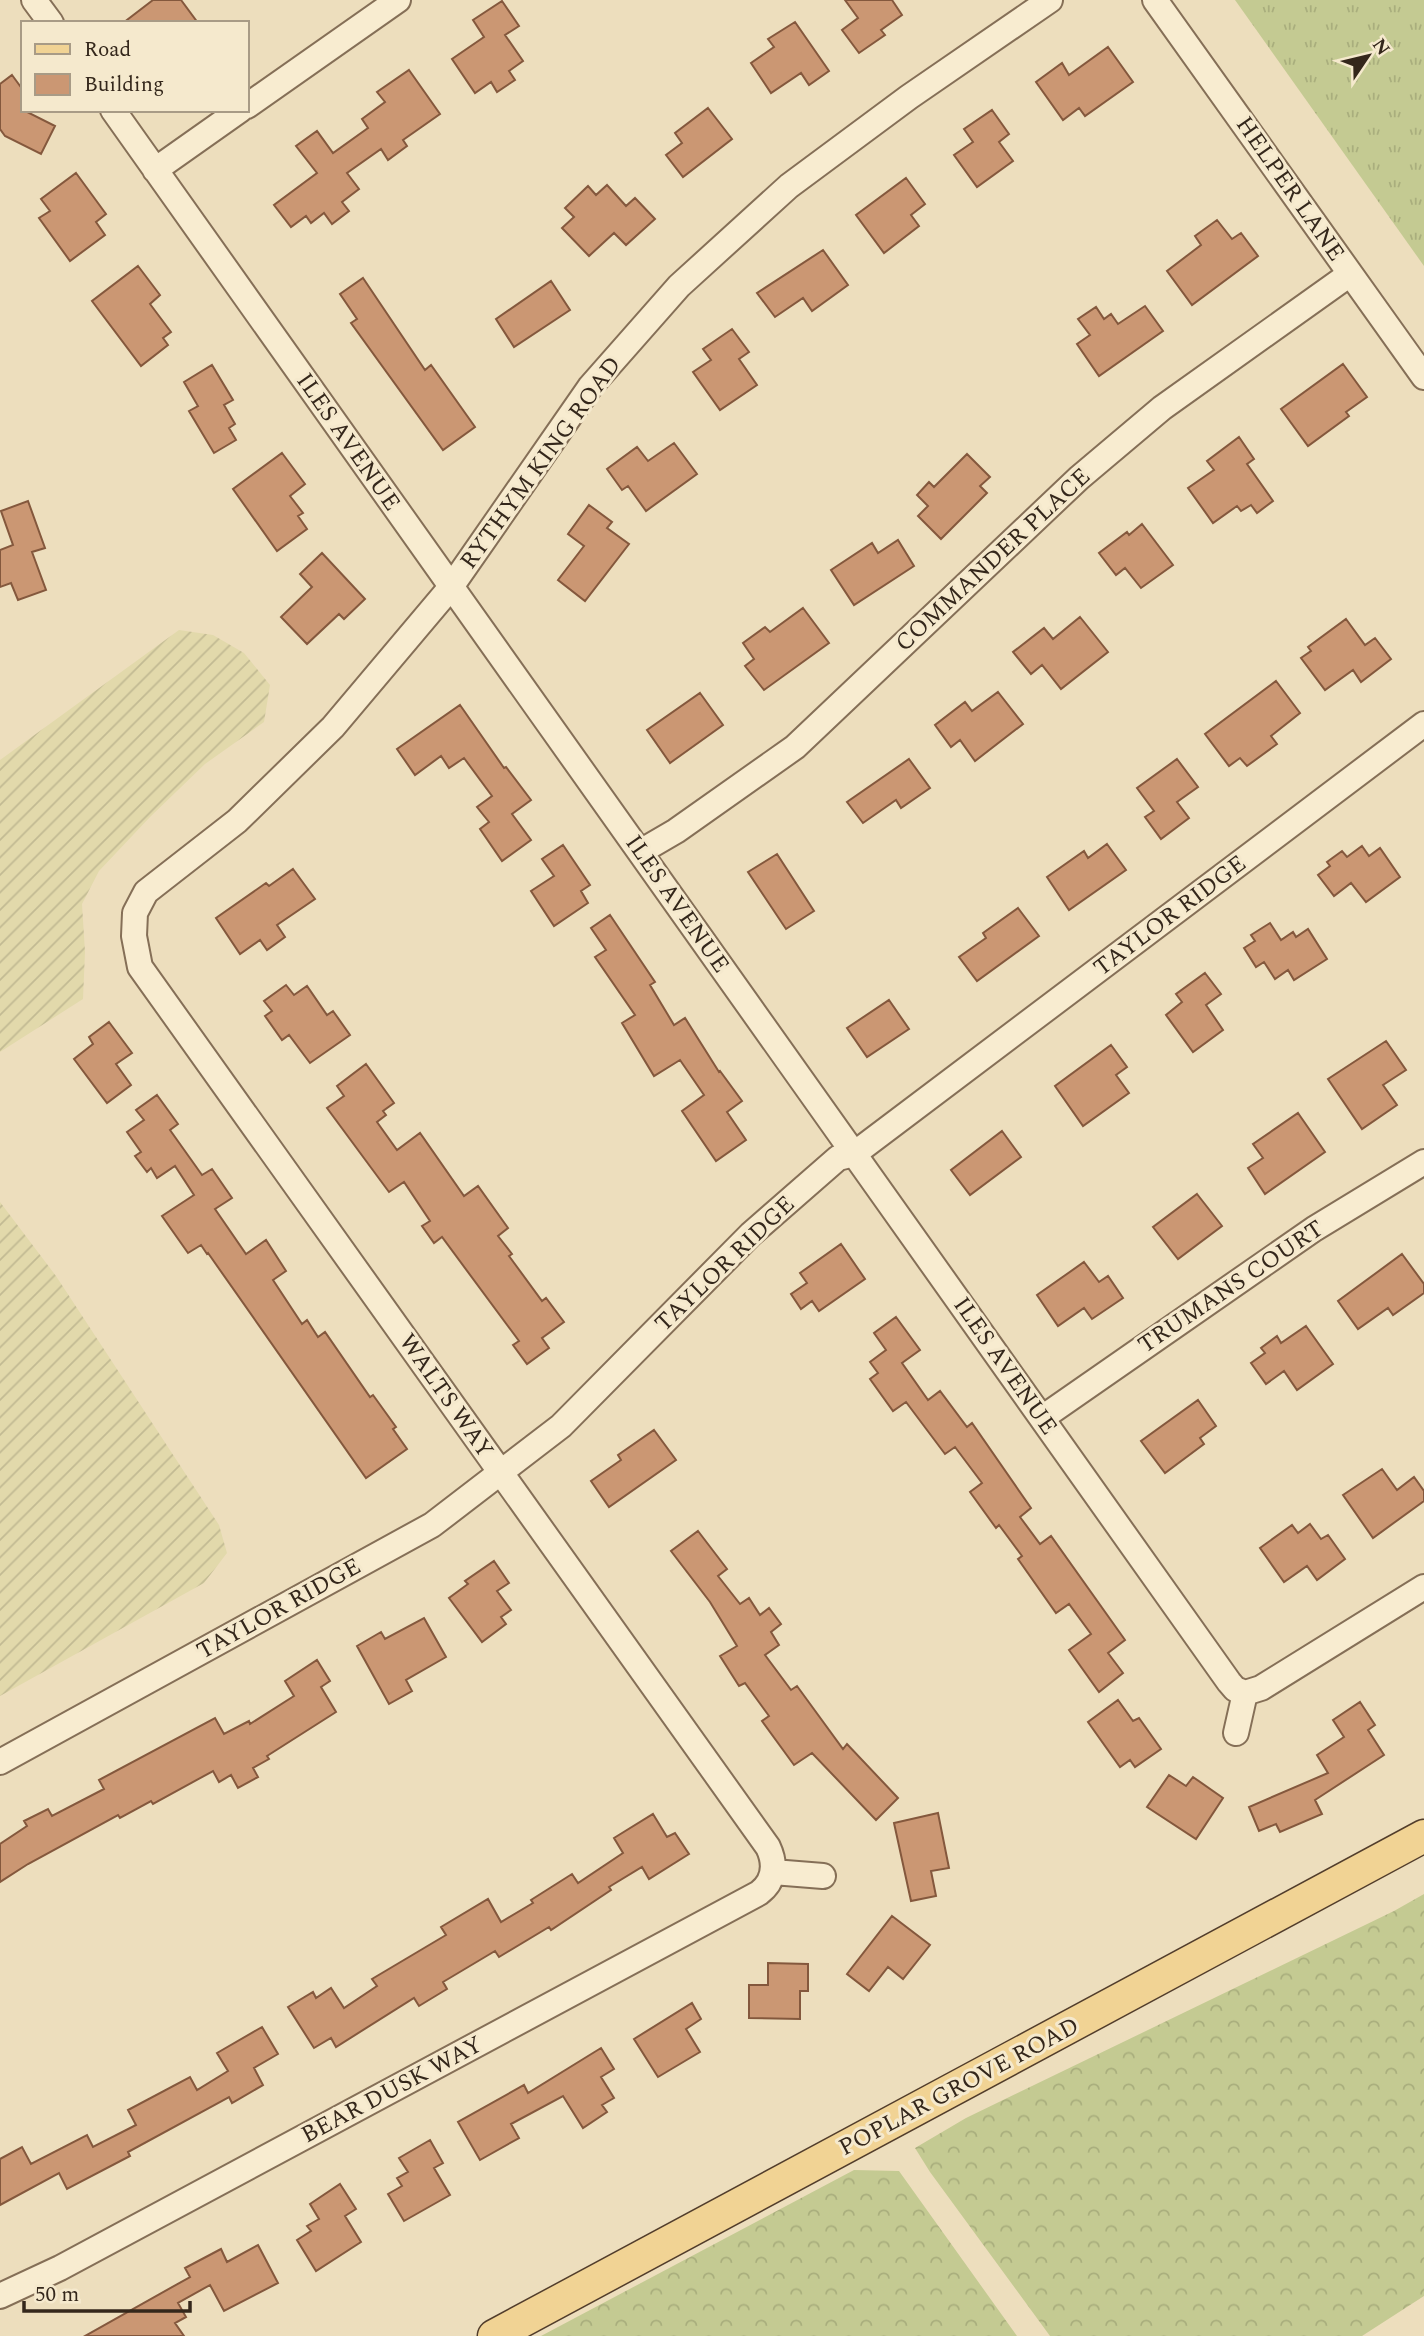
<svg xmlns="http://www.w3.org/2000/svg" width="1424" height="2336" font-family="Spectral,serif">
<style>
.farmland{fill:url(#farmland-furrows)}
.grass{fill:url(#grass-tufts)}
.forest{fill:url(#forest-crowns)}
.building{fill:#cb9773;stroke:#84583d;stroke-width:2}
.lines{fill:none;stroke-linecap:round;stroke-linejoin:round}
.minor-casing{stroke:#856f57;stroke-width:28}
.major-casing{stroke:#523d2b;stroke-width:35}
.minor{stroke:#f8ecd0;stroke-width:24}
.major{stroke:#f1d394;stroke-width:32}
.labels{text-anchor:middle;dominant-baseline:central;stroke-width:6;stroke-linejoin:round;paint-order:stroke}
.street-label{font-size:24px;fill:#34271b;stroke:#f5e9cd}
</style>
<defs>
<pattern id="farmland-furrows" width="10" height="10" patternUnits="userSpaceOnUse" patternTransform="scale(1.75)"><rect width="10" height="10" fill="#e2d9ab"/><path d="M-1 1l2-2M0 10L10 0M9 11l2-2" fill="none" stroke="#c2ba93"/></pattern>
<pattern id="grass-tufts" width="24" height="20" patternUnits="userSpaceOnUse" patternTransform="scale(1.75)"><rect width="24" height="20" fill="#c4ca92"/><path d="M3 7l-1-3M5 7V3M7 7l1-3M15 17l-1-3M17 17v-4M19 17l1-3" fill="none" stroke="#a9ae7d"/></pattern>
<pattern id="forest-crowns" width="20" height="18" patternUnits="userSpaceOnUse" patternTransform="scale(1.75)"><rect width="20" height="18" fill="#c4ca92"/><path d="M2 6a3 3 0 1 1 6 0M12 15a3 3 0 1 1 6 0" fill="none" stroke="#a9ae7d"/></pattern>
</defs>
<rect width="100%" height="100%" fill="#eddebd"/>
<!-- farmland -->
<path class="farmland" d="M179,630L213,635L244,653L270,685L264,722L205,764L150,817L99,871L82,904L85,952L83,999L0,1052V760Z
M0,1202L56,1276L219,1525L227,1553L204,1583L0,1696Z"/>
<!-- grass -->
<path class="grass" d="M1235,0H1424V266Z"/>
<!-- forest -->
<path class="forest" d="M1424,1894V2296L1362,2336H1050L930,2172L915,2148L966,2118L1394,1911Z
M854,2170L899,2171L1017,2336H541Z"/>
<!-- building -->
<path class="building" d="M153,0H181L198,23H123Z
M845,0H892L902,15L881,30L885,35L859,53L842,30L858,18Z
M502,1L519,26L505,35L523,61L509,71L515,80L497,92L491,82L475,93L452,59L484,37L473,20Z
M795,22L829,71L809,85L801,73L771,93L751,63L774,47L768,39Z
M1108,47L1133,82L1085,116L1079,108L1063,120L1036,82L1062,63L1069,75Z
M409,70L440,114L403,140L407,146L388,160L381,149L347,173L359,189L342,202L349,211L332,224L324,213L311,223L306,216L291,227L274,205L317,173L296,146L317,131L333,153L368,128L362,119L385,102L377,92Z
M12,75L23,90V110L55,126L41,154L5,136L0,129V84Z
M708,108L732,139L683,177L666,155L682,143L675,133Z
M992,110L1009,134L999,142L1013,161L977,187L954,155L973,142L964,129Z
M76,173L106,214L96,222L105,235L70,261L39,218L50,211L41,199Z
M906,178L925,204L911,215L919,226L884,253L856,215Z
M607,185L626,206L635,198L655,219L626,245L614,233L589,256L562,228L574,217L565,208L588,186L596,195Z
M1217,220L1232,239L1241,233L1258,256L1192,305L1167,271L1201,245L1195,236Z
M823,250L848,285L812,311L803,298L775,317L757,293Z
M138,266L160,295L150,304L171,332L163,338L168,345L141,366L92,301Z
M363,278L425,370L431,365L475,427L443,450L351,323L357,319L340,294Z
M551,281L570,310L514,347L496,319Z
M1145,306L1163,331L1099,376L1077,344L1090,335L1078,319L1096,307L1104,319L1111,314L1118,324Z
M732,329L749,352L739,359L757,385L720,410L693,372L711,360L703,349Z
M1343,364L1367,397L1346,412L1349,416L1308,446L1281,409Z
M212,365L233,400L224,405L235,424L229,428L236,440L214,453L189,411L198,406L184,382Z
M1239,437L1254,459L1247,464L1273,501L1257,513L1251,505L1241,511L1237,506L1213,523L1188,488L1214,470L1207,461Z
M674,443L697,474L646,511L628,486L622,490L607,469L637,447L648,461Z
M282,453L305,484L290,496L303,513L298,516L307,529L277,551L233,489Z
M967,454L990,477L980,486L987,493L941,539L918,516L928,506L917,495L929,482L934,487Z
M28,501L45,548L32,552L46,590L18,600L11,583L0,587V550L13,545L1,511Z
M589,505L612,522L607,528L629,544L585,601L558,580L584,546L568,534Z
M1142,524L1173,565L1141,588L1125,568L1116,575L1099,553L1127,532L1129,535Z
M898,540L914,566L854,605L831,570L872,543L878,553Z
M322,553L365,599L344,619L339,614L307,644L281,617L312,587L300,574Z
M803,608L829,643L764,690L745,666L754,659L743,643L765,627L770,632Z
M1080,617L1108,652L1061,689L1042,665L1031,674L1013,652L1044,628L1053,639Z
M1346,619L1365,645L1375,638L1391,659L1361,682L1353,670L1325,690L1301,658L1311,651L1308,647Z
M1276,681L1300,713L1271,736L1277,744L1247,766L1240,758L1229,766L1205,734Z
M998,692L1023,724L975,761L960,740L951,747L935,725L965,702L972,711Z
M700,693L723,725L670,763L647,730Z
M460,705L504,768L506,767L531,800L512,814L531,840L502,861L480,829L489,822L477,807L492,796L464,758L449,768L441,756L415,775L397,749Z
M909,759L930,788L901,808L896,800L863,823L847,802Z
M1177,759L1198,787L1177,802L1189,818L1161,839L1145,817L1154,811L1137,788Z
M1107,844L1126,870L1069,910L1047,877L1084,851L1088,858Z
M563,845L590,885L581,891L588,903L554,926L531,891L554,876L542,859Z
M1362,846L1369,856L1380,848L1400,877L1366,902L1351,883L1334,896L1318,875L1330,866L1327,862L1342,851L1347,857Z
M777,854L814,911L786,929L748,872Z
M293,869L315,899L277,925L285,937L267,950L260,940L240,954L216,918L266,883L269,886Z
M1018,908L1039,936L977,981L959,957L986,938L983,933Z
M610,915L655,982L650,985L674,1025L685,1018L719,1072L720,1071L742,1101L727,1112L746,1140L716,1161L682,1111L704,1095L680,1060L654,1076L622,1023L635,1015L595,957L606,950L591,928Z
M1270,923L1281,940L1293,932L1296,937L1308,929L1327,959L1294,980L1288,970L1275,979L1264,962L1256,967L1244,948L1255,941L1251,935Z
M1205,973L1221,994L1206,1005L1223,1030L1193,1052L1166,1015L1182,1002L1176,994Z
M286,985L294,995L307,986L327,1015L333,1011L350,1035L310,1063L289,1035L282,1040L265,1016L272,1011L264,1001Z
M889,1000L909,1029L867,1057L847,1028Z
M109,1022L132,1053L116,1064L131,1085L107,1103L74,1059L93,1044L89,1037Z
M1386,1041L1406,1070L1383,1085L1397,1105L1362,1129L1328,1079Z
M1111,1045L1127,1067L1116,1075L1129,1093L1083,1126L1055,1086Z
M366,1064L394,1103L383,1111L386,1115L377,1122L397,1150L420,1133L464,1196L478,1186L508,1228L498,1236L512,1254L509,1256L542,1301L546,1298L564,1322L542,1338L549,1348L527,1364L513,1345L519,1341L442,1237L434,1243L422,1226L430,1221L404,1182L389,1192L327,1108L344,1096L337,1086Z
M157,1095L178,1124L170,1130L202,1175L212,1169L232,1198L215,1209L246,1254L266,1240L286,1271L273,1280L302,1324L307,1320L318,1337L325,1332L370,1397L373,1395L396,1427L393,1429L407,1449L366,1478L208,1253L207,1254L201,1245L188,1253L162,1216L194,1195L175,1166L157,1178L151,1168L147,1172L135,1156L141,1152L127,1132L144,1120L136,1110Z
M1298,1113L1325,1152L1265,1194L1248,1168L1263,1158L1253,1144Z
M1002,1131L1021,1157L970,1195L951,1170Z
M1197,1194L1222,1226L1178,1259L1153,1227Z
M841,1244L865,1279L819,1311L812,1301L801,1309L791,1294L807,1283L800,1273Z
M1402,1254L1424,1284V1293L1393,1315L1388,1308L1358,1329L1338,1301Z
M1084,1262L1099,1282L1108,1276L1123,1298L1092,1319L1084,1308L1058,1326L1037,1295Z
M896,1317L920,1350L902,1363L928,1400L940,1391L967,1427L972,1423L1031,1508L1020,1517L1040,1544L1051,1536L1125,1640L1108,1653L1123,1673L1099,1692L1069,1650L1091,1634L1069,1604L1056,1613L1018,1559L1022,1556L999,1525L996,1528L970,1492L982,1483L955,1447L945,1454L906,1402L893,1411L870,1379L878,1373L870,1362L886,1350L874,1333Z
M1306,1326L1333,1364L1297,1390L1284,1371L1266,1384L1251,1363L1265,1353L1261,1348L1277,1336L1281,1343Z
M1198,1400L1216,1426L1200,1438L1204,1444L1165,1473L1141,1441Z
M654,1430L676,1460L609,1507L591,1481L621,1460L618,1455Z
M1382,1469L1397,1490L1414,1477L1424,1491V1501L1373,1538L1343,1495Z
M1310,1524L1321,1539L1328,1535L1345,1559L1317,1580L1307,1566L1284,1582L1260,1548L1292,1525L1298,1533Z
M698,1531L727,1569L718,1576L740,1604L749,1598L760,1615L769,1608L781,1624L771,1632L779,1645L765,1655L791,1690L797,1686L843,1749L847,1744L898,1798L876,1820L812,1753L794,1765L762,1721L769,1716L745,1683L739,1686L720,1656L737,1646L710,1602L671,1551Z
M494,1561L509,1583L497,1591L511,1610L501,1617L506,1624L482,1642L449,1598L468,1584L465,1581Z
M424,1618L446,1657L406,1680L412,1691L389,1704L357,1646L381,1632L385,1639Z
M317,1660L330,1681L321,1687L336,1712L267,1756L269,1759L253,1768L258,1777L238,1788L231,1775L219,1782L213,1771L153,1804L151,1801L120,1818L118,1815L28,1864L0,1882V1844L27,1826L24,1821L48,1809L52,1816L104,1789L99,1780L215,1718L224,1734L249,1721L250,1724L294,1696L285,1681Z
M1118,1700L1133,1721L1139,1718L1161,1749L1135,1767L1130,1760L1120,1767L1088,1722Z
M1360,1702L1375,1725L1368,1730L1384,1755L1315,1800L1322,1814L1280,1832L1276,1824L1259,1831L1249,1807L1328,1773L1317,1755L1344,1737L1333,1720Z
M1169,1775L1186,1786L1193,1777L1223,1798L1196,1839L1147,1807Z
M938,1813L949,1868L931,1871L936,1896L911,1901L894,1823Z
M653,1814L667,1837L675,1833L689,1854L649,1879L642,1867L609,1887L611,1890L551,1930L549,1927L499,1957L495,1951L443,1982L447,1989L419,2006L414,1998L336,2047L331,2038L314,2048L288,2007L313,1992L316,1998L331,1988L344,2008L377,1986L372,1979L446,1935L441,1927L488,1899L501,1922L533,1903L531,1900L572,1874L578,1883L623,1853L614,1838Z
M892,1916L930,1945L903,1979L888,1967L869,1991L847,1974Z
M768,1963L808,1964V1991H800V2019L749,2018V1985H768Z
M692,2003L701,2019L686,2029L700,2052L658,2077L634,2039Z
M262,2027L278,2054L254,2068L263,2085L232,2103L229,2097L128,2152L130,2156L67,2189L59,2173L0,2205V2159L22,2147L31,2164L87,2135L93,2147L136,2125L128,2110L190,2077L197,2090L228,2071L217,2053Z
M601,2048L614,2069L601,2077L614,2098L602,2105L607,2112L583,2128L563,2096L511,2124L519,2138L480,2160L458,2122L524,2085L528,2093Z
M430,2140L443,2163L434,2168L450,2195L404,2221L388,2194L402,2186L397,2178L408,2172L399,2158Z
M340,2184L356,2209L345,2216L361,2242L316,2271L297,2240L311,2231L307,2226L319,2219L310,2204Z
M258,2245L278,2283L224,2311L210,2285L178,2303L186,2317L175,2323L184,2336H85L190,2277L185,2268L221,2249L227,2262Z"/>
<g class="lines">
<defs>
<path id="minor" d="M34,0L51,23
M1155,0L1424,377
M247,106L398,0
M113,110L1229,1682L1235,1689L1245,1693
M155,170L240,110
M640,852L676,831L795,747L1079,478L1162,408L1350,274
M1042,1418L1314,1229L1424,1162
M1245,1693L1261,1688L1424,1587
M1236,1733L1245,1693
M0,1762L432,1525L561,1426L751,1234L838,1158L854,1154L1424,724
M773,1872L823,1876
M0,2296L60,2268L759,1893C775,1881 776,1864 768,1847L140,967L134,936L135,913L146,892L237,821L333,727L451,587L590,387L679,286L789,186L909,97L1050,0"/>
<path id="major" d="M494,2336L1424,1836"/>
</defs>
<!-- minor casing -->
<use href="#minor" class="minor-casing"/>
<!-- major casing -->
<use href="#major" class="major-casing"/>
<!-- minor -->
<use href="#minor" class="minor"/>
<!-- major -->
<use href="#major" class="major"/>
</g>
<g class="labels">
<!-- street labels -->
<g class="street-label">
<text transform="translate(1290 189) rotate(55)">HELPER LANE</text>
<text transform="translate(348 442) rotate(55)">ILES AVENUE</text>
<text transform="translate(541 463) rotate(-54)">RYTHYM KING ROAD</text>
<text transform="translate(993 560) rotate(-43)">COMMANDER PLACE</text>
<text transform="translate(677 904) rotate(55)">ILES AVENUE</text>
<text transform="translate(1170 916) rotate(-37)">TAYLOR RIDGE</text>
<text transform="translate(725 1264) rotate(-44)">TAYLOR RIDGE</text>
<text transform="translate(1231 1287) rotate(-34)">TRUMANS COURT</text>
<text transform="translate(1005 1366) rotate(55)">ILES AVENUE</text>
<text transform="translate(446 1396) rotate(55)">WALTS WAY</text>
<text transform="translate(279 1609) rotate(-29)">TAYLOR RIDGE</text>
<text transform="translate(959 2087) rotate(-28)">POPLAR GROVE ROAD</text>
<text transform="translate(392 2090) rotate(-28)">BEAR DUSK WAY</text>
</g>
</g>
<!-- legend -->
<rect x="21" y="21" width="228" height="91" fill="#f5e9cd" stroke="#a89b86" stroke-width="2"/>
<rect x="35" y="44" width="35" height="10" fill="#f1d394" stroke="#a89b86" stroke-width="2"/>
<text x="84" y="56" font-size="21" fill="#34271b">Road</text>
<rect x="35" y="74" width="35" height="21" fill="#cb9773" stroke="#a89b86" stroke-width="2"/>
<text x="84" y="91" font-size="21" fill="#34271b">Building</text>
<!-- north arrow -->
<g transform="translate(1368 56) rotate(55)" stroke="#f5e9cd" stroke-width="5" paint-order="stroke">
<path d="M0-5L12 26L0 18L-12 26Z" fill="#34271b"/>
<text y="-10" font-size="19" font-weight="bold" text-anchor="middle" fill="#34271b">N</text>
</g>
<!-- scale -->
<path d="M24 2301v10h166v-10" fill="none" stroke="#34271b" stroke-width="3.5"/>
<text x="35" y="2301" font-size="21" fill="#34271b" stroke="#f5e9cd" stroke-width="5" paint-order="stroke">50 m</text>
</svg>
